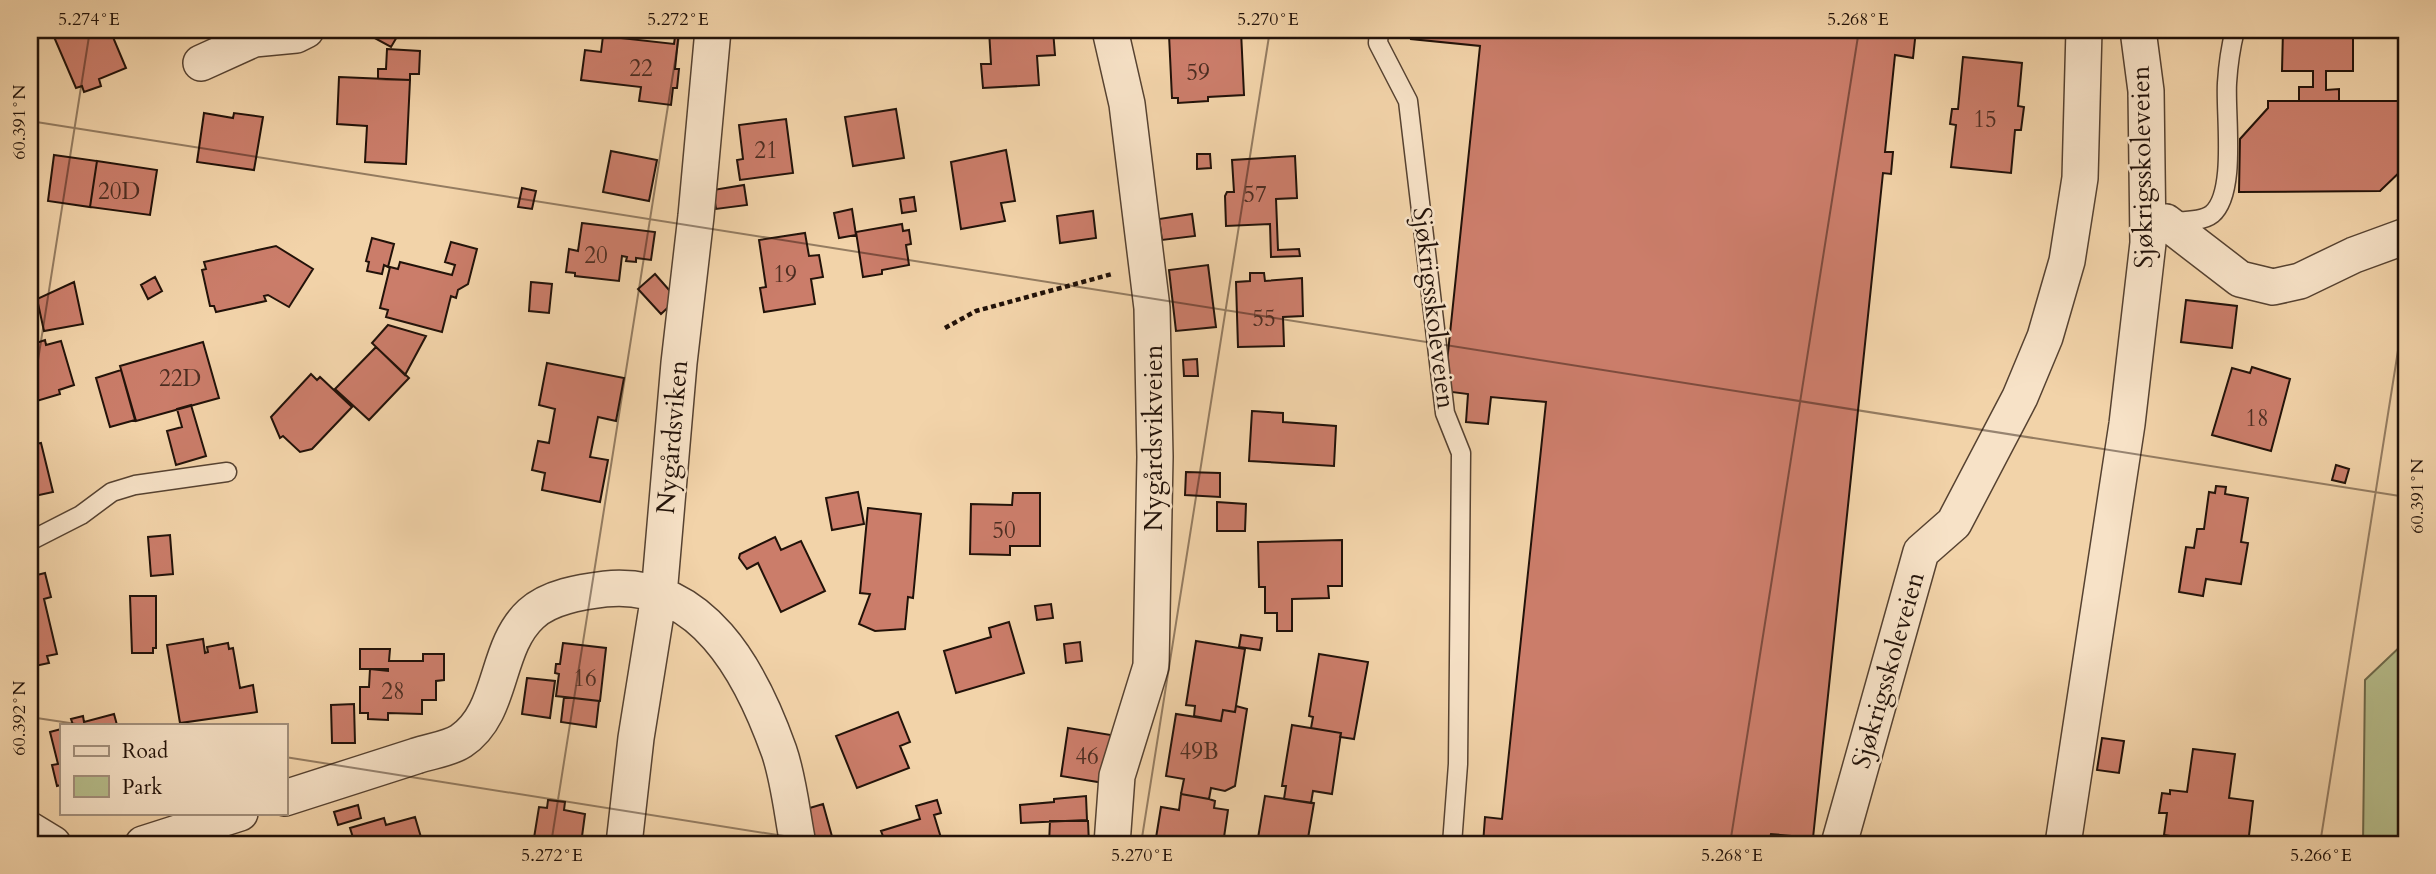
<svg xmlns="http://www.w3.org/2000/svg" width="2436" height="874" font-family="Cardo,serif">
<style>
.green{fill:#b6bd8b;stroke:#6c684a;stroke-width:2}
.building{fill:#cb7d6a;stroke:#221209;stroke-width:2}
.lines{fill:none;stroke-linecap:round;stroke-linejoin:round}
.service-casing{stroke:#564231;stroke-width:21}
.minor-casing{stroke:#564231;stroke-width:38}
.path{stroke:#221209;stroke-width:4.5;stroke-dasharray:5 3.5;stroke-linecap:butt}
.service{stroke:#f7e2c7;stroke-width:18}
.minor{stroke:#f7e2c7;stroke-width:35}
.ticks{fill:none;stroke:#221209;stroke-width:2;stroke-opacity:0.45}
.labels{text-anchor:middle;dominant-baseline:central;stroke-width:5;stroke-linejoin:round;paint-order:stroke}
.number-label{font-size:23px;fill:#4c2d21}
.street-label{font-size:26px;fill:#221209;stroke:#f7e2c7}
.neatline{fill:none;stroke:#221209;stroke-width:2.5}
.ticks-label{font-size:18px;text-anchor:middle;fill:#221209}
</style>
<rect width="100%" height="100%" fill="#f2d3a9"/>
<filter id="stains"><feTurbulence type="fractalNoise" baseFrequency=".00286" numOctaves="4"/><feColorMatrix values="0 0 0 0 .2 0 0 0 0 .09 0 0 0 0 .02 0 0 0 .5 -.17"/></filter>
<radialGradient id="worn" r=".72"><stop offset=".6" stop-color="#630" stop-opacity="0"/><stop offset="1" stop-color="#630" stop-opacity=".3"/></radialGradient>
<!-- green -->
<path class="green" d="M2406,641V844H2363L2365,680Z"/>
<!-- building -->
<path class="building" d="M51,30H110L126,68L99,79L101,86L84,92L82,86L76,88Z
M360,30H401L391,47Z
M676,30H679L675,69H679L677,88H673L671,105L639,101L641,87L581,80L585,50L601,52L603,36L674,44Z
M989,30H1053L1055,55L1037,56L1039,85L983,88L981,64H991Z
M1412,30H1916L1913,58L1895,55L1885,152H1893L1891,174L1883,173L1813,838L1771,834L1769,844H1483L1485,817L1502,819L1546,402L1491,397L1488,424L1466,422L1468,394L1444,391L1480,46L1411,39Z
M2283,30H2353V71H2326V90L2339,89V101H2299V87H2313V71H2282Z
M1241,31L1244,95L1208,97V101L1178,103V98H1172L1169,35Z
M387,49L420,51L419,74H410V80L378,79V69H386Z
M1963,57L2022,63L2018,106L2024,107L2021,130H2015L2011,173L1951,167L1956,125L1950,124L1952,109H1958Z
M339,77L410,80L406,164L365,162L367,126L337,124Z
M2268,101H2406V166L2380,191L2239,192L2240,139L2268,108Z
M896,109L904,158L853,166L845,117Z
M204,113L233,118L234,113L263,117L254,170L197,162Z
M786,119L793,173L740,180L737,160L743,159L739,125Z
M1006,150L1015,201L1001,203L1005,221L961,229L951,162Z
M611,151L657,160L649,201L603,192Z
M1197,154H1210L1211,168L1197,169Z
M54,155L97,161L90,207L48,201Z
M1295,156L1297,198L1276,199L1278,250L1299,249L1300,256L1271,257L1270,224L1226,226L1225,196L1227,192H1234L1232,160Z
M97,161L157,170L150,215L90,207Z
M744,185L747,205L716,209L713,190Z
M522,188L536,191L532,209L518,207Z
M914,197L916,211L902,213L900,199Z
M852,209L856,235L839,238L834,213Z
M1093,211L1096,238L1060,243L1057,216Z
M1192,214L1195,236L1162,240L1159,219Z
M582,223L655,232L651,260L636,258V262L626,261L627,257L622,256L619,281L575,276V273L566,272L569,249L578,251Z
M902,224L903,231L909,230L911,244L906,245L909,265L882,270V274L863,277L856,232Z
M805,233L809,256L819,255L823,277L811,279L815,304L764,312L760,288L766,287L759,240Z
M372,238L394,244L388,267L384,265L382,274L367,271L369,262L366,261Z
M451,242L477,249L468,284L458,290L456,298L451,296L442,332L386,317L388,310L380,308L390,267L398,269L400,262L452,275L455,265L445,262Z
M276,246L313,269L289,307L268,295L264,296L266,301L216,312L214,306H210L202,270L206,269L204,262Z
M1208,265L1216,327L1176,331L1169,270Z
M1250,273H1264L1265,281L1302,278L1303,316L1283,317L1284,346L1238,347L1236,282L1250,281Z
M655,274L677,299L661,314L638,289Z
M155,277L162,291L148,299L141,285Z
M74,282L83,324L44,331L37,299Z
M531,282L552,284L549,313L529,311Z
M2186,300L2237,306L2232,348L2181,342Z
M388,325L426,336L405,375L372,343Z
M45,340L46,345L61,341L74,385L59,390L60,394L30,403V345Z
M203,342L219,398L136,421L120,366Z
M376,347L409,378L369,420L335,389Z
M1197,359L1198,376H1184L1183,360Z
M547,363L624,378L616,421L598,417L590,457L608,460L600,502L542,490L545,473L532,470L538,441L549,443L555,409L539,405Z
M2252,367L2290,379L2271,451L2212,435L2232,368L2250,373Z
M121,370L135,420L110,427L96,378Z
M311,374L317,380L320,377L352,407L312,449L300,452L283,436L280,438L271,417Z
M191,405L206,456L176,465L167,431L182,427L177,409Z
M1252,411L1283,413V422L1336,426L1334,466L1249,461Z
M41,443L53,492L30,497V445Z
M2336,465L2349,469L2345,483L2332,480Z
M1186,472L1220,473V497L1185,495Z
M2216,486L2226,487L2225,494L2248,498L2241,542L2248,543L2241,584L2206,579L2203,596L2179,592L2186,547L2194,548L2197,529H2204L2209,492L2215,493Z
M858,492L864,524L832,530L826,498Z
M1013,493H1040V546H1010V555L970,554L971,504L1012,505Z
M1217,502L1246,504L1245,531H1217Z
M868,508L921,514L913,598L908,597L905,629L875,631L859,624L870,594L860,593Z
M170,535L173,574L151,576L148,537Z
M775,537L781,550L801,541L825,591L781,612L758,563L747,569L739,558L740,554Z
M1342,540V586H1328L1329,598L1292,599V631H1277V613H1265V587H1259L1258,542Z
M37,573V575L45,573L51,597L44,599L57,654L47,656L49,663L30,667V574Z
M130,596H156V648H153V653H132Z
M1051,604L1053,618L1037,620L1035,606Z
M1009,622L1024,673L956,693L944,651L991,637L989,628Z
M1241,635L1262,638L1260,650L1239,647Z
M203,639L205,653L208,652L207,647L228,643L229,649L233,648L240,688L253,685L257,712L180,723L167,645Z
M1196,641L1245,649L1235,712L1223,710L1221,721L1194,716L1195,706L1186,705Z
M1080,642L1082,661L1066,663L1064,644Z
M563,643L606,648L600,701L556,696L559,674L555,673L556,664H560Z
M360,649H390L389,661H423V654H444V680L436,681V700H422V714L388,713V720L368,719V713H360V687H369L370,669L388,671V669H360Z
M1319,654L1368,662L1354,739L1340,737L1341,733L1311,728L1313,717L1309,716Z
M527,678L555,681L550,718L522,714Z
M564,697L599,701L596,727L561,722Z
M354,704L355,743H332L331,705Z
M1236,706L1247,709L1235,786L1225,791L1211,788L1209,799L1181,794L1184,779L1166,776L1176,714L1221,721L1223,710L1235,712Z
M898,712L910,742L900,746L909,768L857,788L836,736Z
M114,714L117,725H73L71,719L83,716L84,722Z
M1292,725L1341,733L1332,794L1313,791L1311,803L1284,799L1286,786H1282Z
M1068,728L1111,735L1104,783L1061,776Z
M61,729V785L57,786L52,765L58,764L50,732Z
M2102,738L2124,741L2119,773L2097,770Z
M2193,749L2235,754L2229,798L2253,801L2248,844L2215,841L2214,843L2164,835L2167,813H2159L2162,793L2170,794V790L2187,792Z
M1181,794L1209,799L1215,801L1214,808L1228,810L1223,844H1155L1161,807L1179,810Z
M1086,796L1087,820L1021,823L1020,805L1054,802V799Z
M1265,796L1314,803L1307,844H1257Z
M548,800L565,802L564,810L585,814L581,844H533L539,807L547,808Z
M937,800L941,813L934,815L942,841L956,837L958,844H886L881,831L920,819L916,806Z
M823,804L833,840L812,844L803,810Z
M358,805L361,818L338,825L334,812Z
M415,817L423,844H355L350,828L384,818L386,825Z
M1050,821H1088L1089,844H1049Z"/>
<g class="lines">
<defs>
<path id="service" d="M1379,30L1378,43L1408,101L1445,413L1461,453L1458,764L1452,844
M2170,222C2182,221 2202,222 2212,214C2237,193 2225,114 2227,83C2228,66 2231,46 2235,30
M30,541L81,515L112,492L135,485L227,472"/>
<path id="minor" d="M1110,30L1127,104L1152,308L1155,457L1151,666L1117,776L1112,844
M201,63L254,39L296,35L306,30
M2148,221L2166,222L2240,279L2273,287L2300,281L2354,255L2406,236
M285,798C329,784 372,770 416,756C430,751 449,749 461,741C504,712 494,648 531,614C549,597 581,592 605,589C702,579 751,672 779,751C789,780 792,814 798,844
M30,830L53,844
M143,844L240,813
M624,844L636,738L659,595L679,363L696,216L713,30
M1839,844L1921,552L1954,523L2020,397L2045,337L2067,261L2080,178L2084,30
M2063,844L2127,424L2148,243L2146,91L2138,30"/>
</defs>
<!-- service casing -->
<use href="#service" class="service-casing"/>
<!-- minor casing -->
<use href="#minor" class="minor-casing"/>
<!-- path -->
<path class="path" d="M945,328L976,311L1112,274"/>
<!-- service -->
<use href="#service" class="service"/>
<!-- minor -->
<use href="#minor" class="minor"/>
</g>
<!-- ticks -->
<path class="ticks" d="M30,121L2406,497M30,411L90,30M30,717L83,725M285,757L834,844M551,844L680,30M1141,844L1270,30M1730,844L1859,30M2320,844L2406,300"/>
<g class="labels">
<!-- number labels -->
<g class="number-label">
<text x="641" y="68">22</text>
<text x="1198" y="72">59</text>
<text x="1985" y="119">15</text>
<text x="766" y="150">21</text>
<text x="119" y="191">20D</text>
<text x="1255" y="194">57</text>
<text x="596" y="255">20</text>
<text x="785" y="274">19</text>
<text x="1264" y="318">55</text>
<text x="180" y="378">22D</text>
<text x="2257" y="418">18</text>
<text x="1004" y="530">50</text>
<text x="585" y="678">16</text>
<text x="393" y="691">28</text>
<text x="1199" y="751">49B</text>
<text x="1087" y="756">46</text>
</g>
<!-- street labels -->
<g class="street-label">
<text transform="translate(2142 167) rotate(-91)">Sjøkrigsskoleveien</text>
<text transform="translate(1434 308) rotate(83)">Sjøkrigsskoleveien</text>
<text transform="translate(672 437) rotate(-85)">Nygårdsviken</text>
<text transform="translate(1153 438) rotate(-90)">Nygårdsvikveien</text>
<text transform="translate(1888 670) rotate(-74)">Sjøkrigsskoleveien</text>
</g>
</g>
<!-- margin -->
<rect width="2436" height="874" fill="none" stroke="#f2d3a9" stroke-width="77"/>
<!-- legend -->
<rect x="60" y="724" width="228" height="91" fill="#f7e2c7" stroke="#a28f7b" stroke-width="2"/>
<rect x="74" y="746" width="35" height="10" fill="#f7e2c7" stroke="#a28f7b" stroke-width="2"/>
<text x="122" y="758" font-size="21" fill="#221209">Road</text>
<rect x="74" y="776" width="35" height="21" fill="#b6bd8b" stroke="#a28f7b" stroke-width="2"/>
<text x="122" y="794" font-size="21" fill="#221209">Park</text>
<rect x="38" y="38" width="2360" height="798" class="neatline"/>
<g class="ticks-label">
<text x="89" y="25">5.274°E</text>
<text x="678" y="25">5.272°E</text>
<text x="1268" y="25">5.270°E</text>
<text x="1858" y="25">5.268°E</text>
<text transform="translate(19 122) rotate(-90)" y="6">60.391°N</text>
<text transform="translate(2417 496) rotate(-90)" y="6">60.391°N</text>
<text transform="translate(19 718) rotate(-90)" y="6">60.392°N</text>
<text x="552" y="861">5.272°E</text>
<text x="1142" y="861">5.270°E</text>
<text x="1732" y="861">5.268°E</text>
<text x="2321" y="861">5.266°E</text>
</g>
<rect width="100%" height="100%" filter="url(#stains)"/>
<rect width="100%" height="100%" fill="url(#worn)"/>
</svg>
